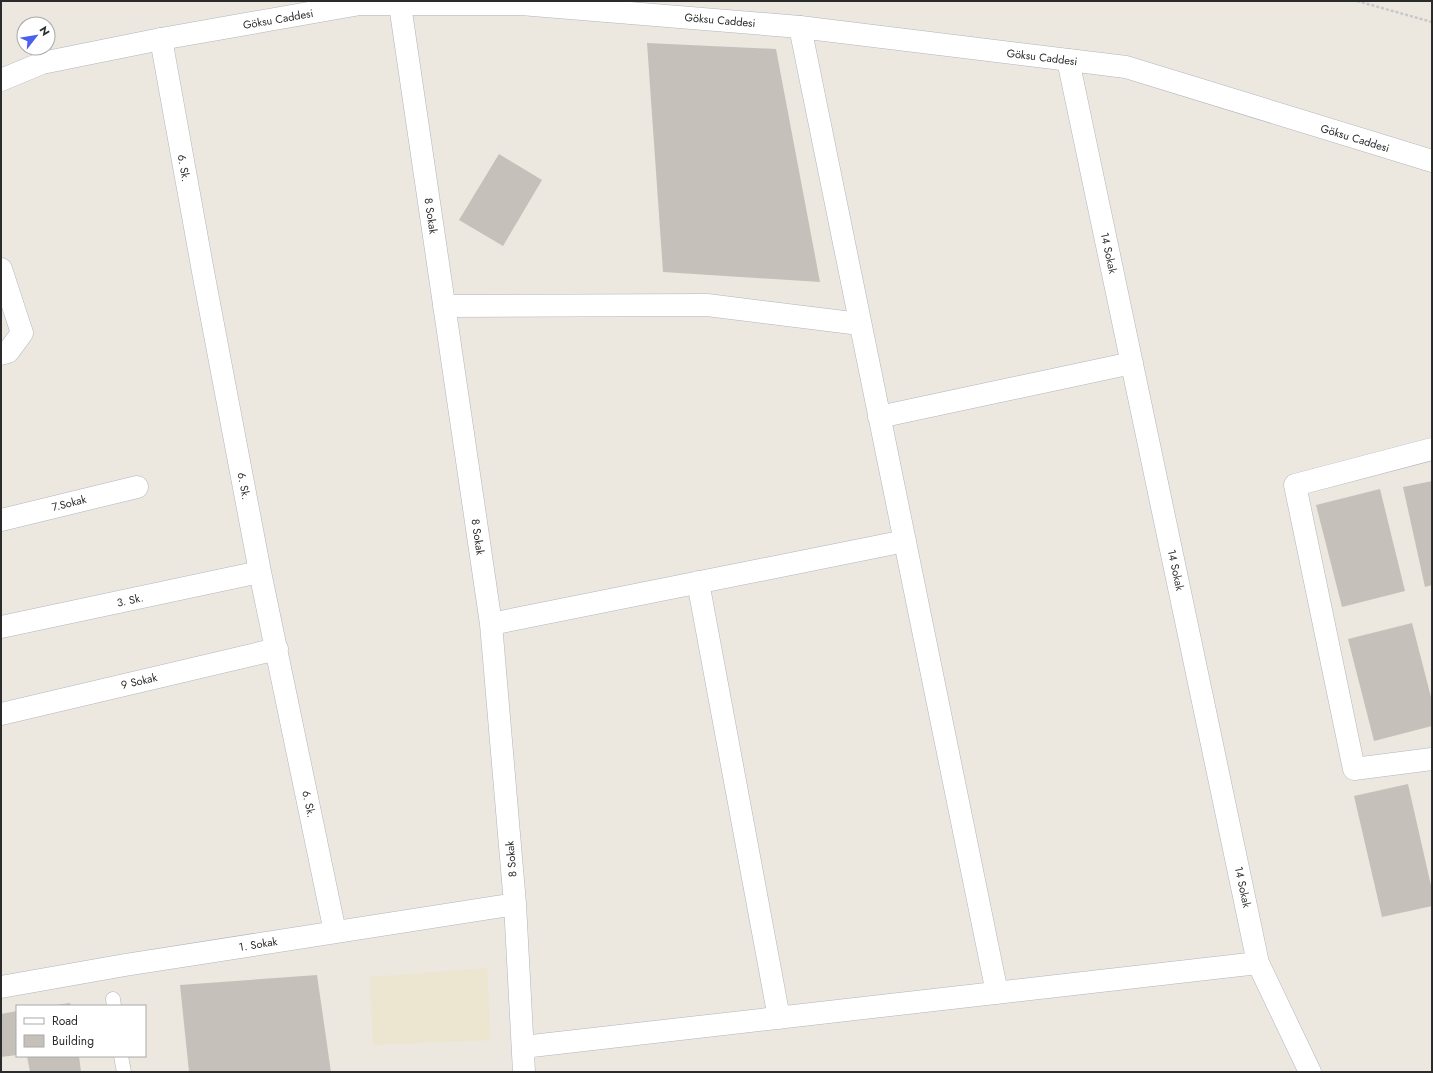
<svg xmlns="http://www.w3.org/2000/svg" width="1433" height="1073" font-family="Jost,sans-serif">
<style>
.education{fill:#ece5cf}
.building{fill:#c5c1ba}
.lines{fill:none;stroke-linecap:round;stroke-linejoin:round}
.service-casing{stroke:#b2b4be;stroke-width:15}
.minor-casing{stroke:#b2b4be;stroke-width:23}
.tertiary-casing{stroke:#b2b4be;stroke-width:23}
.path{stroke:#c8c8c8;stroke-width:2.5;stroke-dasharray:3 2;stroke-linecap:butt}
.service{stroke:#fff;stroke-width:14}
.minor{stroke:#fff;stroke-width:22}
.tertiary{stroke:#fff;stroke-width:22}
.labels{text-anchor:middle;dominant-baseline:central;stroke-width:3.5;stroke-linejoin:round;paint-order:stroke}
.street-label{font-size:11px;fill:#2b2b2b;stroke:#fff}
</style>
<rect width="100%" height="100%" fill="#ece7df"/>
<!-- education -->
<path class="education" d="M487,968L491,1040L373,1045L370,977Z"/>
<!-- building -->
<path class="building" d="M647,43L776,49L820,282L663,272Z
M499,154L542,180L503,246L459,220Z
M1432,481V585L1425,587L1403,487Z
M1380,489L1405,591L1342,607L1316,505Z
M1412,623L1432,701V726L1374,741L1348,639Z
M1408,784L1432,890V906L1382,917L1354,796Z
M317,975L331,1072H189L180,985Z
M70,1003L71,1006H56V1005Z
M17,1011V1055L1,1057V1014Z
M27,1056H79L81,1072H30Z"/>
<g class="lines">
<defs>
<path id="service" d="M113,999L114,1006
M121,1056L124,1072"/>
<path id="minor" d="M400,5L491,624L515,904L524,1072
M800,27L997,993
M161,39L204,277L260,572L335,932
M1068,60L1258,963L1310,1072
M1,269L22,333L8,352L1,354
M444,306L707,305L860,324
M879,417L1132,363
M1432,449L1295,485L1354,769L1432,759
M1,520L137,487
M698,582L779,1018
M491,624L905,541
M1,627L260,572
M1,714L277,649
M1,987L125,965L515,904
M523,1047L1258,963"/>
<path id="tertiary" d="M1,80L42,63L161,39L360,4H521L800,27L1126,67L1432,161"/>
</defs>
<!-- service casing -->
<use href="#service" class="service-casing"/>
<!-- minor casing -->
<use href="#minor" class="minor-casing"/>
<!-- tertiary casing -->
<use href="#tertiary" class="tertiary-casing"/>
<!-- path -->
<path class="path" d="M1357,1L1432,22"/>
<!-- service -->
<use href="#service" class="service"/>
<!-- minor -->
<use href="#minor" class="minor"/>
<!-- tertiary -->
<use href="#tertiary" class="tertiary"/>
</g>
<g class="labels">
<!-- street labels -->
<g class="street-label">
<text transform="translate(278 19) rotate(-10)">Göksu Caddesi</text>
<text transform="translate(720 20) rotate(5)">Göksu Caddesi</text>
<text transform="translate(1042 57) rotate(7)">Göksu Caddesi</text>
<text transform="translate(1355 138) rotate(17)">Göksu Caddesi</text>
<text transform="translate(184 168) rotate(80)">6. Sk.</text>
<text transform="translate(431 216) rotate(82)">8 Sokak</text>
<text transform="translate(1109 253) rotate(78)">14 Sokak</text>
<text transform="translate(244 486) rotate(79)">6. Sk.</text>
<text transform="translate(69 503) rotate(-14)">7.Sokak</text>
<text transform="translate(478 537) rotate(82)">8 Sokak</text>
<text transform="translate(1176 570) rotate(78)">14 Sokak</text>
<text transform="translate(130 600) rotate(-12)">3. Sk.</text>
<text transform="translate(139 681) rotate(-13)">9 Sokak</text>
<text transform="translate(309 804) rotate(78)">6. Sk.</text>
<text transform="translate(511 859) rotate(-95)">8 Sokak</text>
<text transform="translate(1243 887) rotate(78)">14 Sokak</text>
<text transform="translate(258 944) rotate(-9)">1. Sokak</text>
</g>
</g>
<!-- border -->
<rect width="1433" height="1073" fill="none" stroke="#2b2b2b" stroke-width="4"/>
<!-- legend -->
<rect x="16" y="1005" width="130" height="52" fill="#ffffff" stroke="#aaaaaa"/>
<rect x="24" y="1018" width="20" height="6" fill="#ffffff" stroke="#aaaaaa"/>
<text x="52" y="1025" font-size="12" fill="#2b2b2b">Road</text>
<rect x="24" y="1035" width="20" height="12" fill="#c5c1ba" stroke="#aaaaaa"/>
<text x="52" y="1045" font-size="12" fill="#2b2b2b">Building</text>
<!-- north arrow -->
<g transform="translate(36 36) rotate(59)"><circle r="19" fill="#ffffff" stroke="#aaaaaa"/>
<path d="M0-3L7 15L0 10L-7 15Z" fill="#4a5fee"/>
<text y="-6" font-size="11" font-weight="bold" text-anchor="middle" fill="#2b2b2b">N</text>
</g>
</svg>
